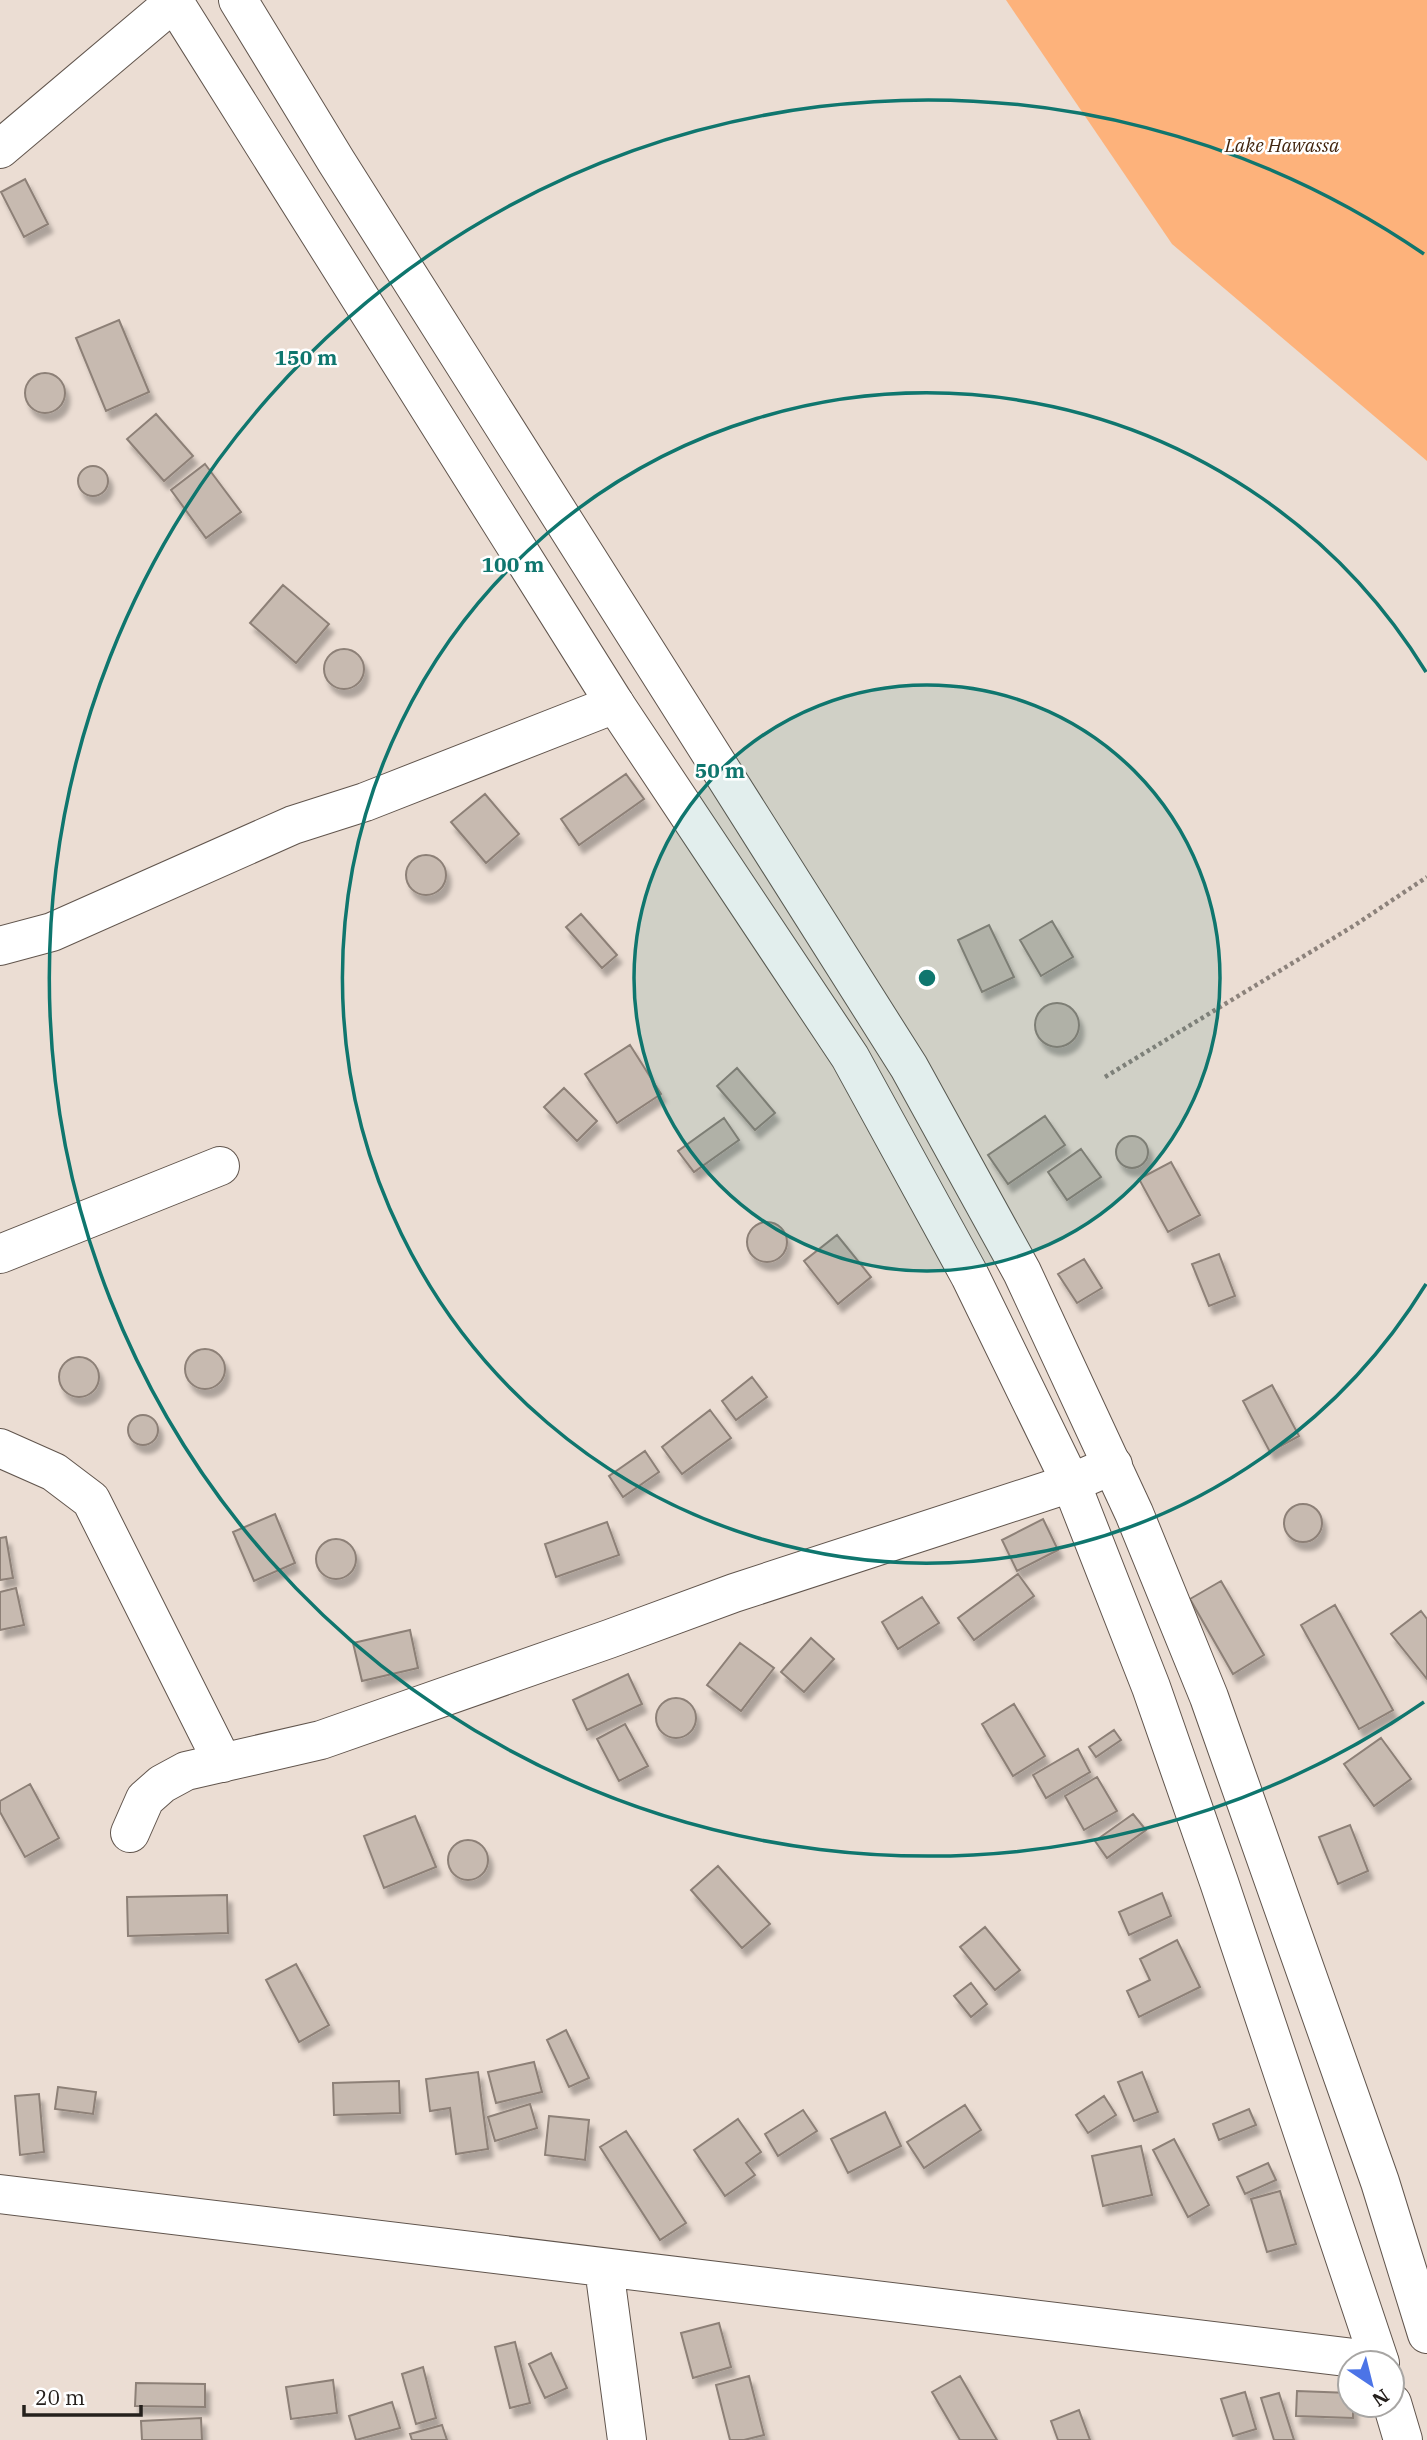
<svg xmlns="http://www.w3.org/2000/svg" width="1427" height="2440" font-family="'IBM Plex Serif',serif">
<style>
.water{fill:#fdb27b}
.building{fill:#c7bab0;stroke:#8d8077;stroke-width:2;filter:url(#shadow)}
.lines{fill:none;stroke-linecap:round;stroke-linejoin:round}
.minor-casing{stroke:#61554d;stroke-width:40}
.secondary-casing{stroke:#61554d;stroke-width:40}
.path{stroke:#8c827b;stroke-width:4.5;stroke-dasharray:3.5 3.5;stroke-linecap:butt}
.minor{stroke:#fff;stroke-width:38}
.secondary{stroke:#fff;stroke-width:38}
.ring{fill:none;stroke:#0f766e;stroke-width:3.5}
.labels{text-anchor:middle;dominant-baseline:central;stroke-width:5;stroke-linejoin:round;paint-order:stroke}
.water-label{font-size:19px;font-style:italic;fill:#42240d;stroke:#fff}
.centre{fill:#0f766e;stroke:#fff;stroke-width:3.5}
.ring-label{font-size:21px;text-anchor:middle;font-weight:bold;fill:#0f766e;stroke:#fff;stroke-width:5;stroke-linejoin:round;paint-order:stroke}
</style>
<defs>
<filter id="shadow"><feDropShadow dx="4.5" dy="8" stdDeviation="2" flood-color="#0004"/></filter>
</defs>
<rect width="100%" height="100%" fill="#ebddd3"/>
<!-- water -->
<path class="water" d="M1006,0H1427V461L1172,244Z"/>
<!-- building -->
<path class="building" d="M25,179L48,224L24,237L1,192Z
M119,320L149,392L106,411L76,338Z
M25 393a20 20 0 1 1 40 0a20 20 0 1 1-40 0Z
M156,414L193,456L164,481L127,439Z
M205,464L241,512L206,538L171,490Z
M78 481a15 15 0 1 1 30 0a15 15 0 1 1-30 0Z
M283,585L329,624L296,663L250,623Z
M324 669a20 20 0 1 1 40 0a20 20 0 1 1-40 0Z
M626,774L644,799L579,845L561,819Z
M485,794L519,834L486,863L451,822Z
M406 875a20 20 0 1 1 40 0a20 20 0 1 1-40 0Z
M581,914L617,955L602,968L566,927Z
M1052,921L1073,957L1041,976L1020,940Z
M989,925L1014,977L982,992L958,940Z
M1035 1025a22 22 0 1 1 44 0a22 22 0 1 1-44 0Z
M630,1045L661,1094L617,1123L585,1074Z
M737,1068L775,1113L755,1130L717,1086Z
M564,1088L597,1121L577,1141L544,1107Z
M1045,1116L1065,1145L1008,1184L988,1155Z
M724,1118L739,1140L694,1172L678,1151Z
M1116 1152a16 16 0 1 1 32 0a16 16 0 1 1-32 0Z
M1081,1149L1101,1177L1067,1200L1048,1172Z
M1171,1162L1200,1215L1168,1232L1139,1179Z
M747 1242a20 20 0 1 1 40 0a20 20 0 1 1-40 0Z
M837,1235L871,1277L838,1304L804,1261Z
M1219,1254L1235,1296L1209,1306L1192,1264Z
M1084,1259L1102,1288L1077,1303L1058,1274Z
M185 1369a20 20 0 1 1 40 0a20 20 0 1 1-40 0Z
M59 1377a20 20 0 1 1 40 0a20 20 0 1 1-40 0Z
M752,1377L767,1397L736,1420L722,1401Z
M1272,1385L1299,1436L1270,1452L1243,1401Z
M710,1410L731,1438L682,1474L662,1447Z
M128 1430a15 15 0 1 1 30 0a15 15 0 1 1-30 0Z
M645,1451L659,1472L623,1497L609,1476Z
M1284 1523a19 19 0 1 1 38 0a19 19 0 1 1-38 0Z
M275,1514L295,1563L254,1581L233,1532Z
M1043,1519L1058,1550L1017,1571L1002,1540Z
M607,1522L619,1555L556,1577L545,1544Z
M6,1537L13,1578L0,1580V1538Z
M316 1559a20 20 0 1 1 40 0a20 20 0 1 1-40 0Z
M1018,1574L1034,1596L974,1640L958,1618Z
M1221,1581L1264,1655L1233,1674L1190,1599Z
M16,1588L24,1625L0,1630V1592Z
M922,1597L939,1623L898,1649L882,1622Z
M1335,1605L1393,1710L1359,1729L1301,1625Z
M1421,1611L1427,1619V1679L1391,1634Z
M410,1630L418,1668L362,1681L353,1643Z
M811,1638L834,1659L804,1692L781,1672Z
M740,1643L774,1668L741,1711L707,1685Z
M628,1674L642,1704L587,1730L573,1700Z
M656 1718a20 20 0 1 1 40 0a20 20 0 1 1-40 0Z
M1014,1704L1045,1756L1013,1776L982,1724Z
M625,1724L648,1766L619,1781L597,1739Z
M1114,1730L1121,1740L1096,1757L1089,1747Z
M1381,1738L1411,1779L1374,1806L1344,1764Z
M1078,1749L1090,1772L1046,1798L1033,1775Z
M1097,1777L1117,1811L1084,1830L1065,1796Z
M30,1784L59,1838L25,1857L0,1812V1801Z
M1133,1814L1146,1830L1107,1858L1095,1841Z
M415,1816L436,1867L384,1888L364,1836Z
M1350,1825L1368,1871L1338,1884L1319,1837Z
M448 1860a20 20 0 1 1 40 0a20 20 0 1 1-40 0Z
M718,1866L770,1924L742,1948L691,1890Z
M1162,1893L1171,1916L1129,1935L1119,1912Z
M227,1895L228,1933L128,1936L127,1897Z
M985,1927L1020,1970L995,1990L960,1947Z
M1177,1940L1200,1987L1139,2017L1127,1991L1150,1980L1140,1959Z
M296,1964L329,2025L299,2042L266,1980Z
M971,1983L987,2004L971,2017L954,1996Z
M566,2030L589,2078L569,2087L547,2040Z
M534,2062L542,2092L496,2103L488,2072Z
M478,2072L488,2149L456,2154L450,2108L430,2111L426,2079Z
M1142,2072L1158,2112L1134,2121L1118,2082Z
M399,2081L400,2113L334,2115L333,2083Z
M58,2087L96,2092L93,2114L55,2109Z
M39,2094L44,2152L20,2155L15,2096Z
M1104,2096L1116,2115L1088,2133L1076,2115Z
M530,2104L537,2128L495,2141L488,2117Z
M965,2105L981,2130L924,2168L907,2142Z
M1249,2109L1256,2125L1219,2140L1213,2124Z
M803,2110L817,2131L778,2156L765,2134Z
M885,2112L901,2146L848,2173L831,2139Z
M549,2116L589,2120L585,2160L545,2155Z
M738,2119L761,2152L746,2163L755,2175L725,2196L694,2150Z
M626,2131L686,2223L660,2240L600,2147Z
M1174,2139L1209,2205L1188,2217L1153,2150Z
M1141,2146L1152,2195L1103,2206L1092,2156Z
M1268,2163L1276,2180L1245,2194L1237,2177Z
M1280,2191L1296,2244L1267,2252L1251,2199Z
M719,2323L731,2367L693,2378L681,2333Z
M515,2342L530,2403L510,2408L495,2347Z
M551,2353L567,2388L545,2398L529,2364Z
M423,2367L436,2418L416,2424L402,2374Z
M749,2376L764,2435L744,2440H730L716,2385Z
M960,2376L997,2440H960L932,2392Z
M333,2380L337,2413L291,2419L286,2387Z
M136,2383L205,2384V2407L135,2406Z
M1297,2391L1350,2393V2405H1353V2418L1296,2416Z
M1245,2392L1256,2429L1233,2436L1221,2399Z
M1279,2393L1294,2440H1274L1261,2398Z
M392,2402L400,2428L356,2440L349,2416Z
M1079,2410L1090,2440H1058L1051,2421Z
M201,2418L202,2440H142L141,2421Z
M442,2425L447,2440H412L410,2434Z"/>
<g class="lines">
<defs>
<path id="minor" d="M0,149L174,2
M0,946L52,932L293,825L365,802L615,704
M0,1254L220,1166
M0,1448L54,1472L91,1500L223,1763
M130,1833L145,1799L162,1784L186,1771L321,1740L609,1639L734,1593L1071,1483L1113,1465
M0,2194L1379,2361
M604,2268L627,2440"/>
<path id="secondary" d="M173,0L615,704L850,1057L970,1276L1071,1483L1151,1687L1219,1882L1380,2363
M238,0L336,161L909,1067L1022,1272L1134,1513L1209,1697L1380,2182L1427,2334
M1392,2403L1403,2440"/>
</defs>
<!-- minor casing -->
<use href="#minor" class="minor-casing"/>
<!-- secondary casing -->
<use href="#secondary" class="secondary-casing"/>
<!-- path -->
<path class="path" d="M1105,1077L1355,925L1427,877"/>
<!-- minor -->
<use href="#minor" class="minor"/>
<!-- secondary -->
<use href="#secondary" class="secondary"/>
</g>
<!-- distance rings -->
<circle cx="927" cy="978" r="293" fill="#0f766e" fill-opacity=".12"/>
<g class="ring">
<circle cx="927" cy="978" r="293"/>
<path d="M1426 1284A585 585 0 1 1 1426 672"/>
<path d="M1424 1702A878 878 0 1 1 1424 254"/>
</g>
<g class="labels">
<!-- water labels -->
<g class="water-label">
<text x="1282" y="145">Lake Hawassa</text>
</g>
</g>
<circle cx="927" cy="978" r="10" class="centre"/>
<g class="ring-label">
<text x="306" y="365">150 m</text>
<text x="513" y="572">100 m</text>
<text x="720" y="778">50 m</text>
</g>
<!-- north arrow -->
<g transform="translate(1371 2384) rotate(145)"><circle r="33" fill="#ffffff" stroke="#a8a6a4" stroke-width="2"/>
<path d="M0-5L12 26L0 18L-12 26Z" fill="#4c74e7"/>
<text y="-10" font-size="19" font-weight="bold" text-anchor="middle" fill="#25201c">N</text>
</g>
<!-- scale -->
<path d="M24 2405v10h117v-10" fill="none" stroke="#25201c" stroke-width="3.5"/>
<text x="35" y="2405" font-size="21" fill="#25201c" stroke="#ffffff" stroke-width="5" paint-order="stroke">20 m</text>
</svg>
